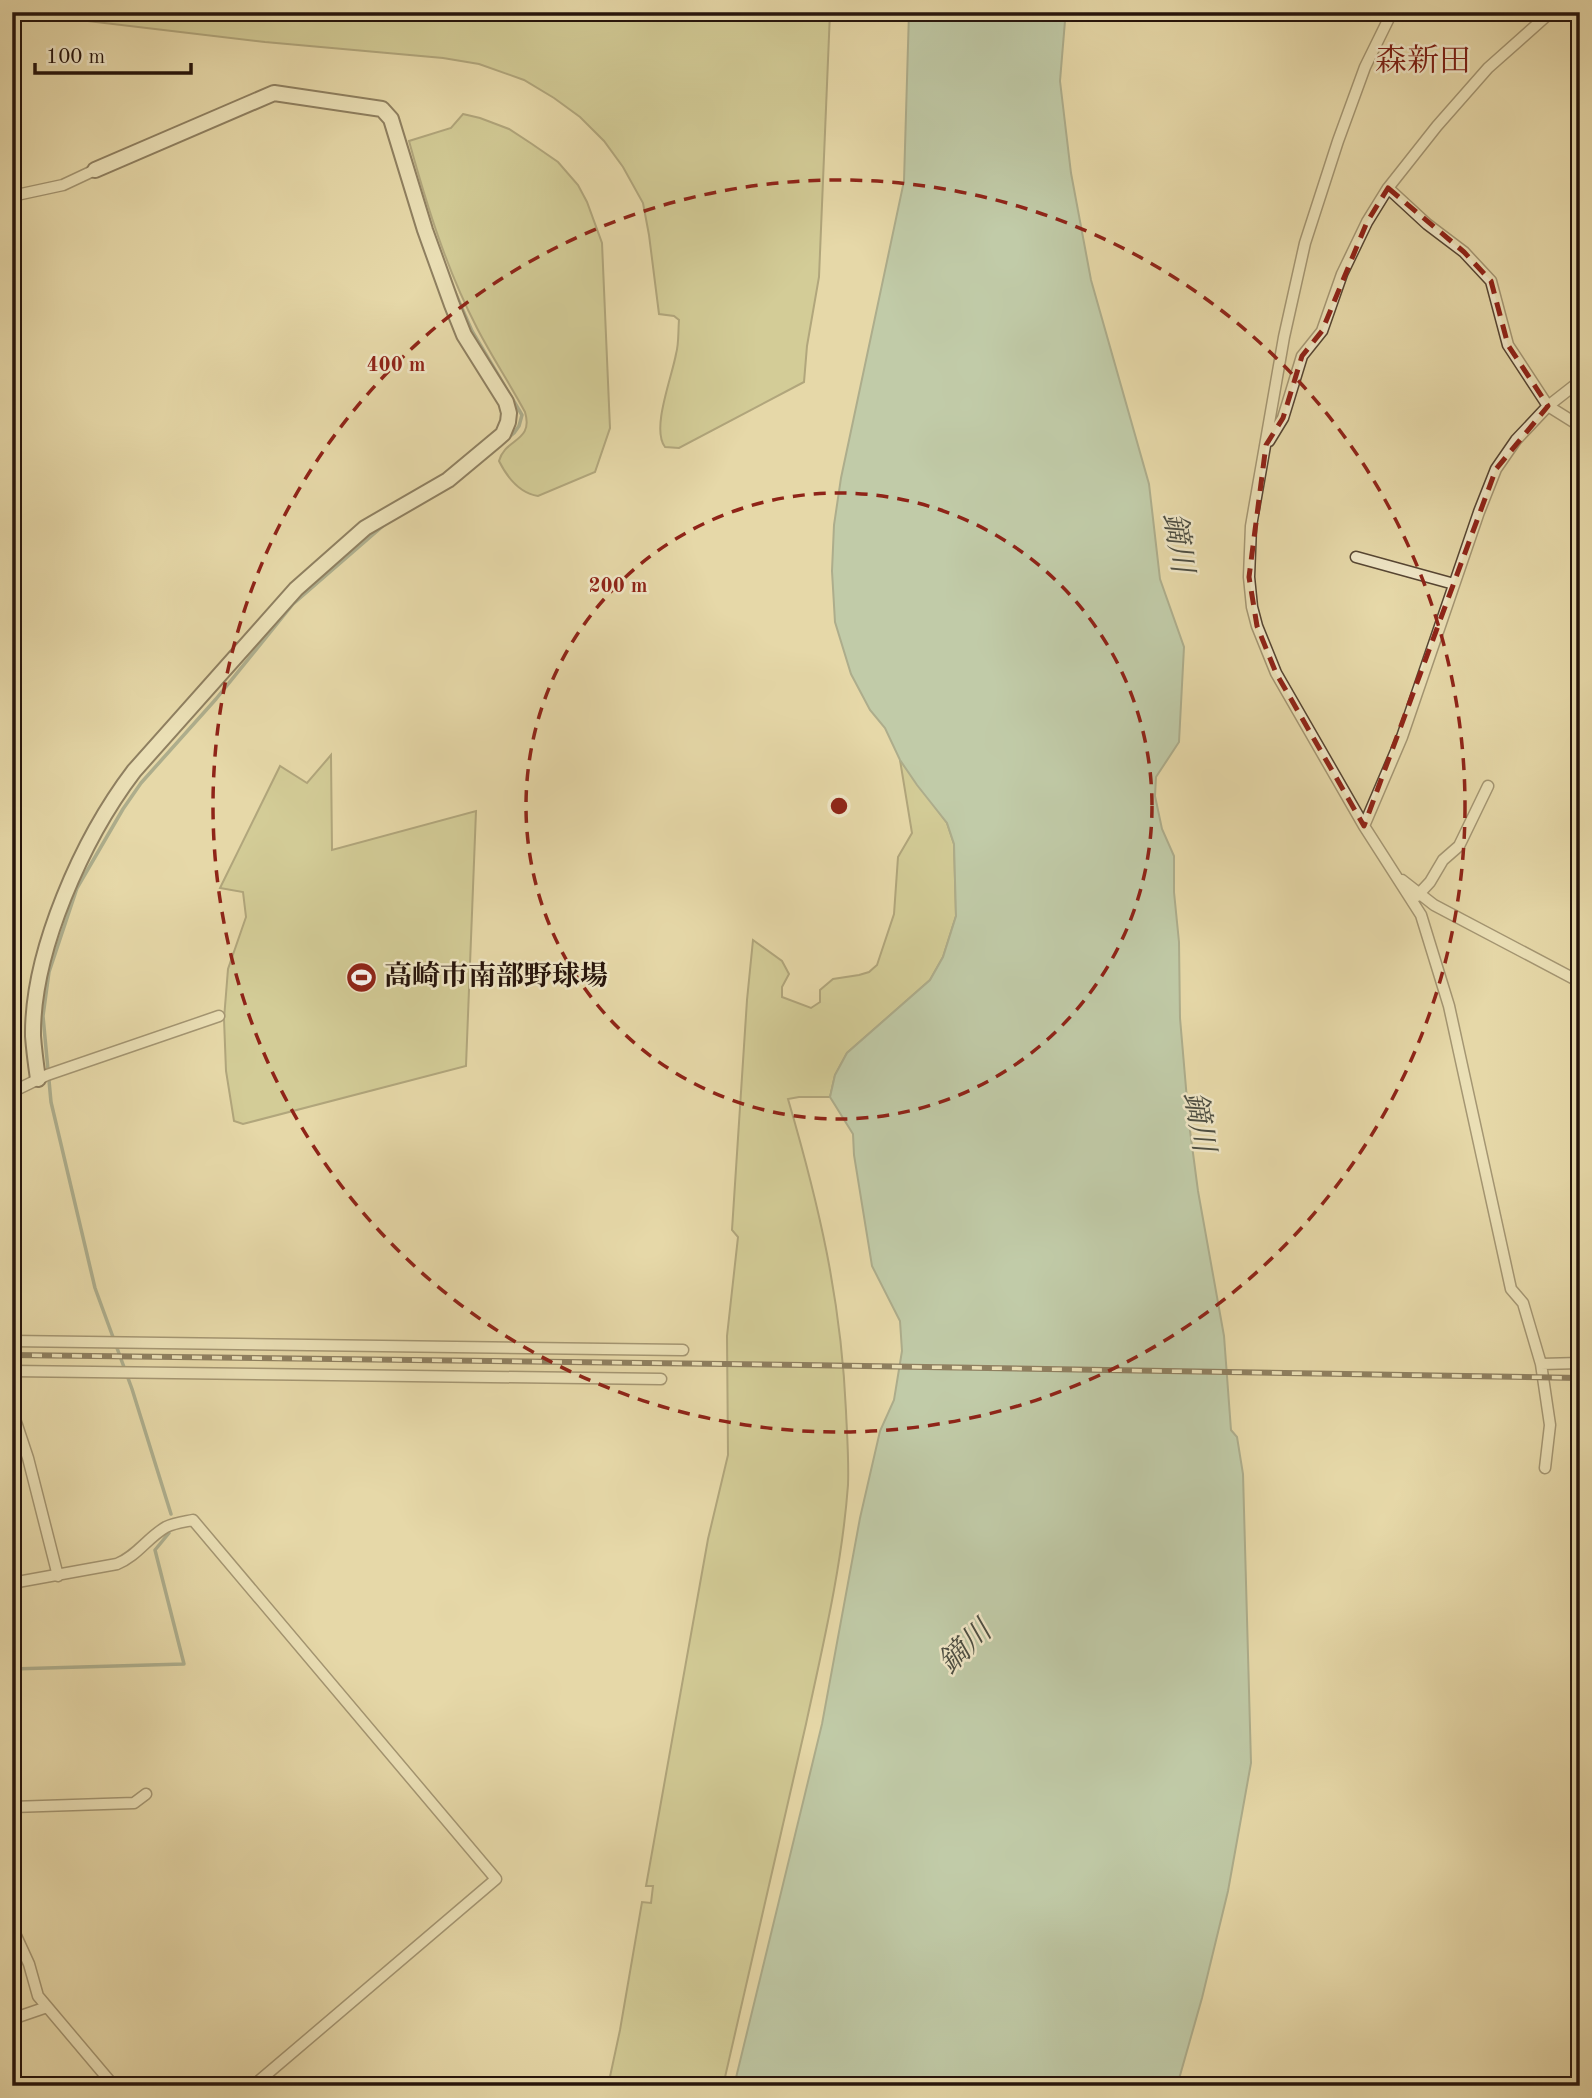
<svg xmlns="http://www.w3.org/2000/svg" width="1592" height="2098" font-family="'Old Standard TT','Noto Serif JP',serif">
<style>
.green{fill:#bcbc83;stroke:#716847;stroke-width:2}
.water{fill:#96baa9;stroke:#69786a;stroke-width:2}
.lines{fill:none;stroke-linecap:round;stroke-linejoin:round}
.stream{stroke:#69786a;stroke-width:3.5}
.street-casing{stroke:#564532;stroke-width:13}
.secondary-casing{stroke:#26140b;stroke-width:18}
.street{stroke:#efe6c6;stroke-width:10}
.secondary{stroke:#efe6c6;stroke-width:14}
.rail-casing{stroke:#26140b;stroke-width:6}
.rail{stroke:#efe6c6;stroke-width:3.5;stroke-dasharray:10;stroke-linecap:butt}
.marked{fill:none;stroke:#8f2418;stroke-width:5;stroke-dasharray:14 9;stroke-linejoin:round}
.ring{fill:none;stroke:#8f2418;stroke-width:3.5;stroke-dasharray:12 9}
.labels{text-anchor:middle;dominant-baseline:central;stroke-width:5;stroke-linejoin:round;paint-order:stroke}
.poi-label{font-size:28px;font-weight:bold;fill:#26140b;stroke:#efe6c6;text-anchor:start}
.water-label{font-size:30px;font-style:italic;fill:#4d4e42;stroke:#efe6c6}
.quarter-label{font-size:32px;fill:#7a1f14;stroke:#efe6c6}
.centre{fill:#8f2418;stroke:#efe6c6;stroke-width:3.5}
.ring-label{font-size:21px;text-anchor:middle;font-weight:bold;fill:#8f2418;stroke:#efe6c6;stroke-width:5;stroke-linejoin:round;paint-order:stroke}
</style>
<rect width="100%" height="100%" fill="#e6d8a8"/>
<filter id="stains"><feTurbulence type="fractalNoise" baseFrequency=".00286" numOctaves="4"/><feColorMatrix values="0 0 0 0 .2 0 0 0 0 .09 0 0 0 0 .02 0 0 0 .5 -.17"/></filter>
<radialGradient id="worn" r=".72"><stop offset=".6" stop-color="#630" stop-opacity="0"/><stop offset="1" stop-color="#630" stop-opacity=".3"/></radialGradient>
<!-- green -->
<path class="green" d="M12,12H830L819,277L807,346L804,382L679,448L665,447C651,429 672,377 676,354C679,344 678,332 679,320L674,316L659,314L649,235L643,203L623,167L604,141L580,117L554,98L524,80L479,64L443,58L265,42Z
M463,114L480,118L509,129L532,144L558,162L578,185L587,202L602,243L610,428L595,472L538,496C519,493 507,477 499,461C505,438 534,442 525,412C510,384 492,357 477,328C446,268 427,206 409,141L451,128Z
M331,755L332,850L476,811L466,1066L243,1124L234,1121L226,1071L224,1019L228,969L246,917L243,892L220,888L280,766L307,783Z
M900,760L947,823L954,844L956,916L943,957L930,980L847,1053L835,1075L830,1097H799L788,1099C819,1205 841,1299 846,1411C847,1435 849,1460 848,1485C842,1566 823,1645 806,1724C779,1845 750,1965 723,2086H608L620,2030L642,1902L651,1903L653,1886H646L708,1539L728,1455L727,1336L738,1237L732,1230L747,1000L753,940L782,961L789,974L782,987V997L811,1008L820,1002V990L833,979L859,975L869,972L877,965L894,914L898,857L912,833Z"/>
<!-- water -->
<path class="water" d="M909,12H1068L1065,21L1060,81L1071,173L1091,280L1149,484L1160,579L1184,647L1179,742L1156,777L1155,796L1162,829L1174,856V892L1179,942L1180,1018L1189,1123L1198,1191L1224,1336L1231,1430L1237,1437L1243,1474L1251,1763L1228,1891L1202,1998L1177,2086H734L822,1724L860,1518L880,1431L894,1400L902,1351L900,1321L872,1266L854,1155L853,1134L830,1097L835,1075L847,1053L930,980L943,957L956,916L954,844L947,823L917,785L900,760L885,728L870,710L851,674L835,622L832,571L834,525L841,478L904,181Z"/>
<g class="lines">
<!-- stream -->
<path class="stream" d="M454,290L472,331L522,415L519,426L514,433L459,479
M171,1514L132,1389L95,1288L51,1102L43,1016L49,972L77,888L123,809L141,783L216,699L293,604L384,525
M12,1669L184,1664L155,1550L169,1533"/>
<defs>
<path id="street" d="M1392,12L1365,67L1338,141L1305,243L1284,337L1251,526L1249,577L1252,607L1257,626L1276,673L1364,826L1421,915L1449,1006L1511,1289L1523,1303L1541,1364L1550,1425L1545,1468
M1388,188L1427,224L1464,252L1491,281L1508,345L1548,406L1580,426
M12,196L63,185L95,170
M1269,441L1283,418L1302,356L1322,331L1342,274L1367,222L1388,188L1437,126L1488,68L1551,12
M1356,557L1454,584
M1364,826L1402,737L1479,512L1496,469L1516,440L1548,406L1580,381
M1402,880L1434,905L1580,982
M1417,896L1430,882L1443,860L1459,846L1488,786
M12,1092L47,1075L219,1016
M12,1341L683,1350
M1541,1364L1580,1363
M12,1371L661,1379
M12,1410L28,1458L58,1576
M12,1583L117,1564C137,1556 147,1538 166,1527C174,1523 183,1522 193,1520L496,1879L253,2086
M12,1807L134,1803L146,1794
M12,1927L29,1964L38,1996L114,2086
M12,2019L47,2007"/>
<path id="secondary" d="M38,1079C36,1065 34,1050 33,1036C32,951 83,838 134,771L296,589L365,528L448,480L496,440L503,434L508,422L509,413L506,402L464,335L452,305L425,230L391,119L382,109L274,93L95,170"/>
</defs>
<!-- street casing -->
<use href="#street" class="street-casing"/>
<!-- secondary casing -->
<use href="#secondary" class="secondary-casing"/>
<!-- street -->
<use href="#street" class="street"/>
<!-- secondary -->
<use href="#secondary" class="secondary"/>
<defs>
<path id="rail" d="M12,1355L803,1365L1580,1378"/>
</defs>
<!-- rail casing -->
<use href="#rail" class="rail-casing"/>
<!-- rail -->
<use href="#rail" class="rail"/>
</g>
<!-- marked area -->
<path d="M0 0H1592V2098H0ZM1388,188L1464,252L1491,281L1508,345L1548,406L1496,469L1364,826L1276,673L1257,626L1249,577L1266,445L1283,418L1302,356L1322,331L1367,222Z" fill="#e6d8a8" fill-opacity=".55" fill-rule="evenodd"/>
<path class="marked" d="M1388,188L1464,252L1491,281L1508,345L1548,406L1496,469L1364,826L1276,673L1257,626L1249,577L1266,445L1283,418L1302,356L1322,331L1367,222Z"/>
<!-- distance rings -->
<g class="ring">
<circle cx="839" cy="806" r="313"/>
<circle cx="839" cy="806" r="626"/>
</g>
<!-- icons -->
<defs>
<symbol id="stadium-disc" viewBox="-11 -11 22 22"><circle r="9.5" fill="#8f2418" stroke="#efe6c6"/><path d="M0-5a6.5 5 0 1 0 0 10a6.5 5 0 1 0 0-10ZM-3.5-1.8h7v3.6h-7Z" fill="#fff"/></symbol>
</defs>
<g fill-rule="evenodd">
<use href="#stadium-disc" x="344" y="960" width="35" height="35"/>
</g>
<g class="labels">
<!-- poi labels -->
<g class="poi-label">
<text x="384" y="978">高崎市南部野球場</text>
</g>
<!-- water labels -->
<g class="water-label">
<text transform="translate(1177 543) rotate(81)">鏑川</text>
<text transform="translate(1198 1122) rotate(80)">鏑川</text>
<text transform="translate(966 1648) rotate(-44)">鏑川</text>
</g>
<!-- quarter labels -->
<g class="quarter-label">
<text x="1423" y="63">森新田</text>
</g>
</g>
<circle cx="839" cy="806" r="10" class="centre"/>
<g class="ring-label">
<text x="396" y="371">400 m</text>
<text x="618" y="592">200 m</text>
</g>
<!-- margin -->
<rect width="1592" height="2098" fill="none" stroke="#e6d8a8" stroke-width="42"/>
<rect x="14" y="14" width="1564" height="2070" fill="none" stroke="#26140b" stroke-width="3.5"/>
<rect x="21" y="21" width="1550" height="2056" fill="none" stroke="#26140b" stroke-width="2"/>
<!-- scale -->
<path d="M35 63v10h156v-10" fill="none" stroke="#26140b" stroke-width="3.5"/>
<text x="46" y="63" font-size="21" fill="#26140b" stroke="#efe6c6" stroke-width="5" paint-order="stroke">100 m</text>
<rect width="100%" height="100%" filter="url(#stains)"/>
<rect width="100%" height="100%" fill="url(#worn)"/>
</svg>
